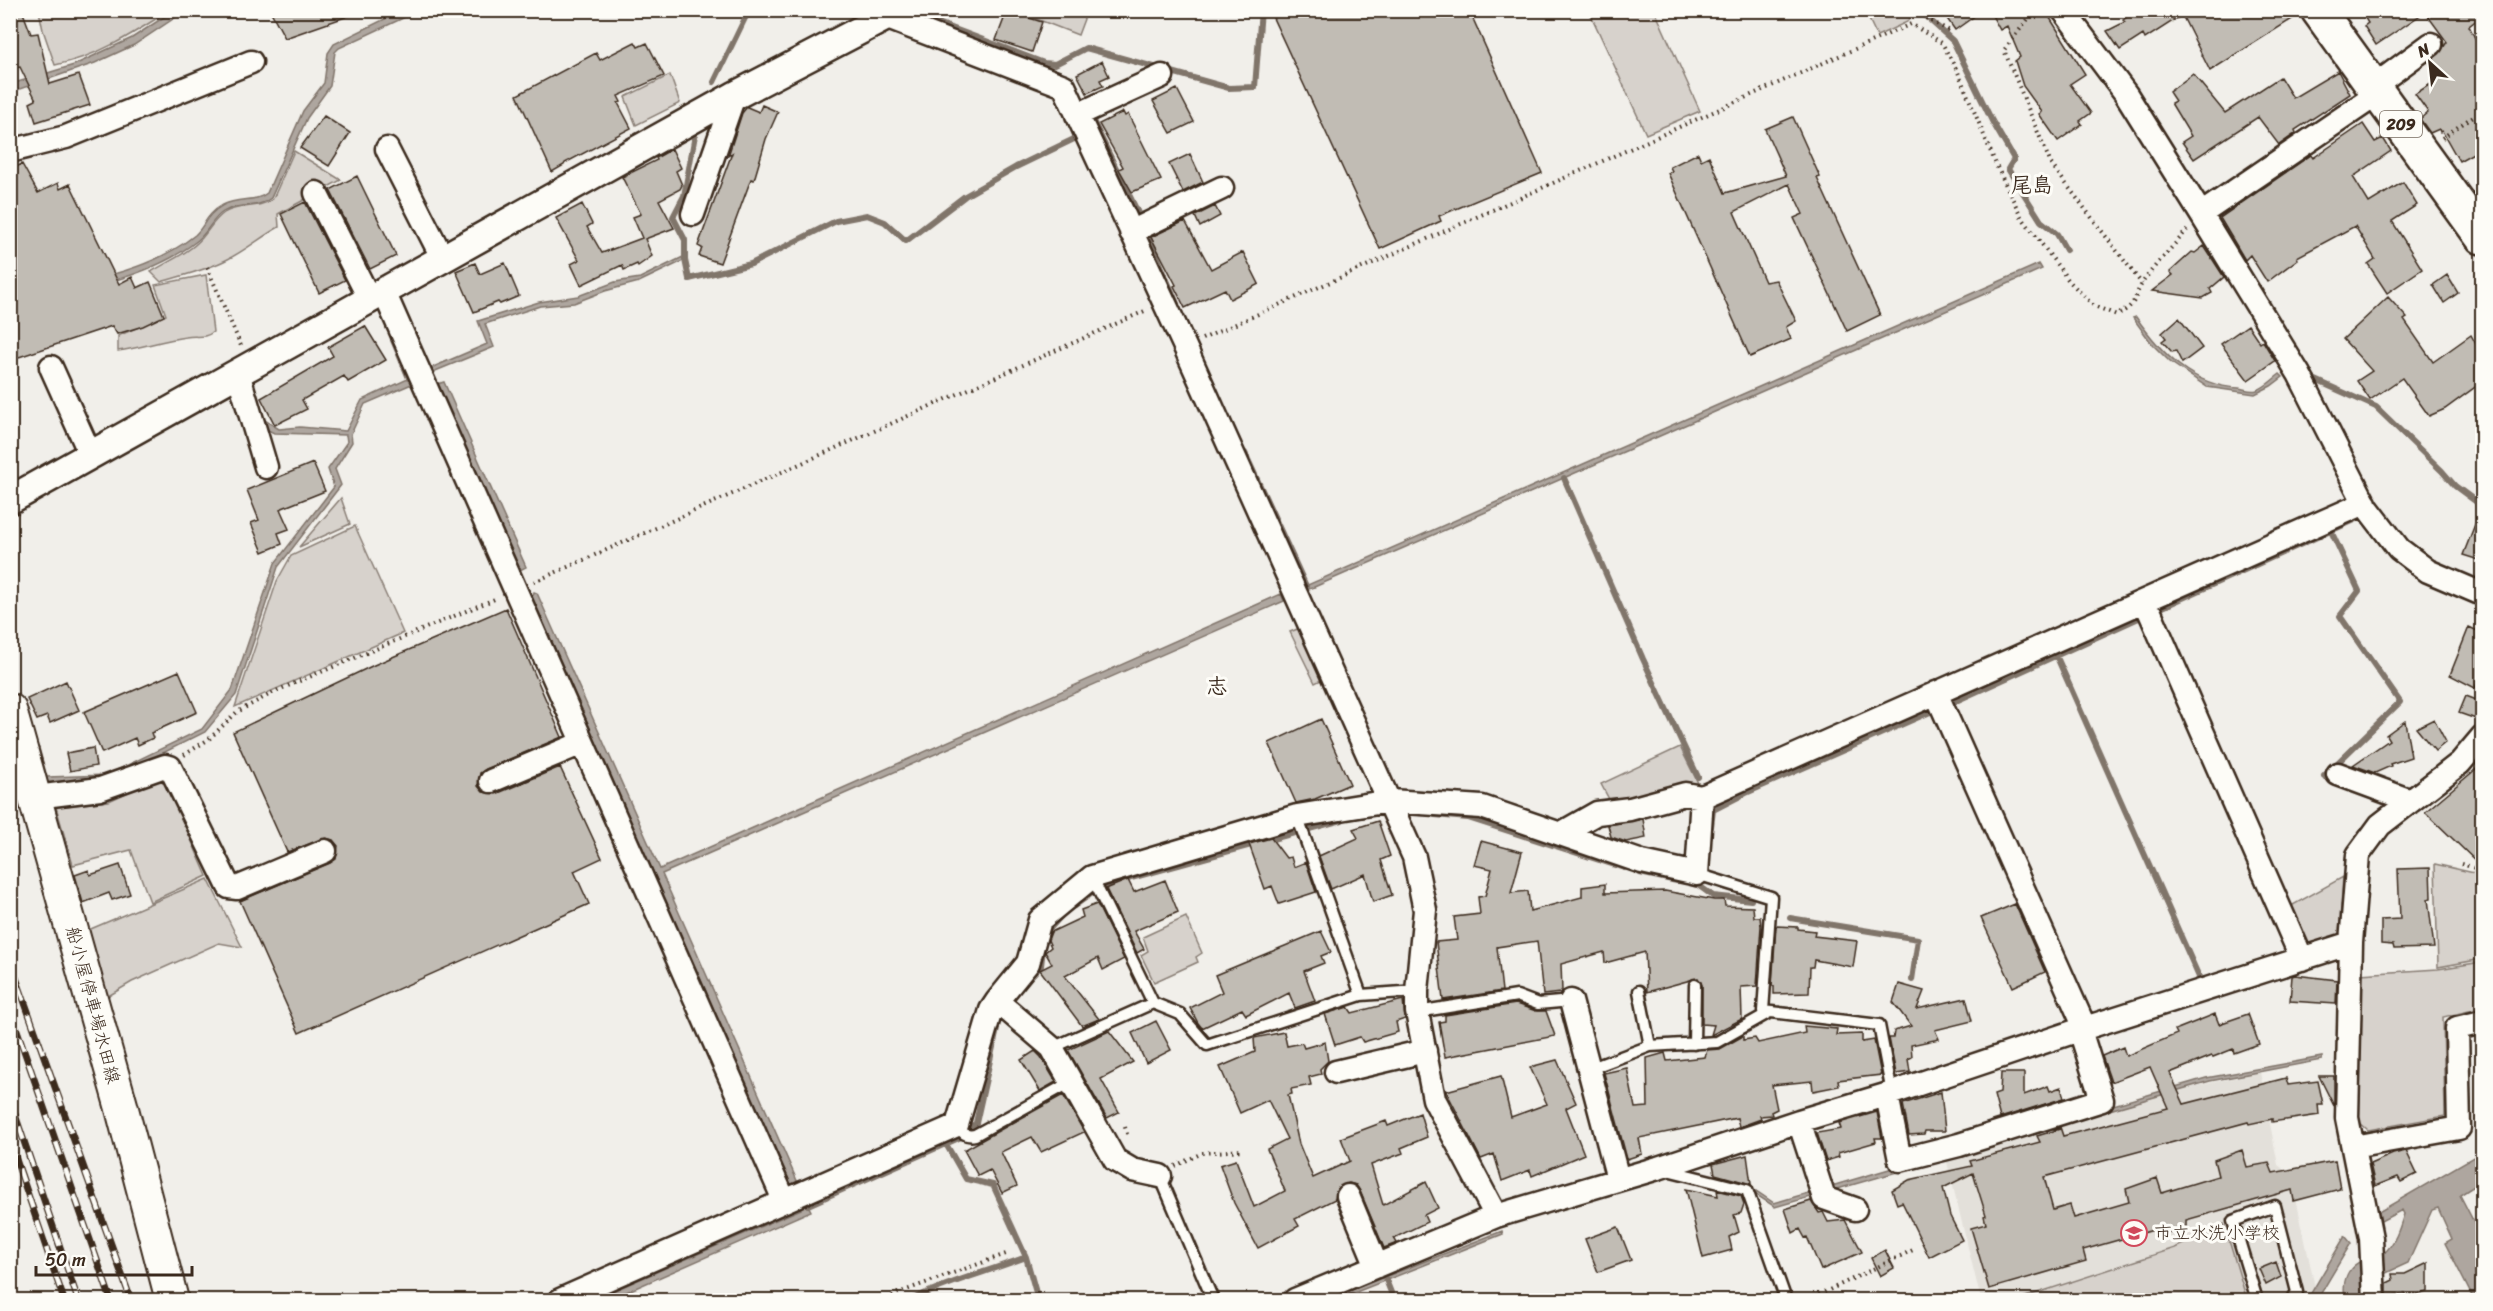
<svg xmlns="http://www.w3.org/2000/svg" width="2493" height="1311" font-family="Sriracha,'Klee One',sans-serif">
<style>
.built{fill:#e3e0da}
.green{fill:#d7d2cc;stroke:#897e75;stroke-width:1.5}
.water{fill:#aea69f;stroke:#80746b;stroke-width:1.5}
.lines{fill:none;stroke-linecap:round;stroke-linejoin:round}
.stream{stroke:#80746b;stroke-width:6}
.building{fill:#c1bcb4;stroke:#3b2a1e;stroke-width:1.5}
.service-casing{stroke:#3b2a1e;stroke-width:15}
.minor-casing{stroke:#3b2a1e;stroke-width:27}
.tertiary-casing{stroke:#3b2a1e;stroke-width:32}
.secondary-casing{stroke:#3b2a1e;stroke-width:36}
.trunk-casing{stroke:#3b2a1e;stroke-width:38}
.path{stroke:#3b2a1e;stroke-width:4;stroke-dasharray:1.5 4.5;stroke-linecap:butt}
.service{stroke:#fdfcf7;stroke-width:10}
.minor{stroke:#fdfcf7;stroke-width:22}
.tertiary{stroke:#fdfcf7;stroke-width:27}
.secondary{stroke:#fdfcf7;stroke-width:32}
.trunk{stroke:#fdfcf7;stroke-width:33}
.rail-casing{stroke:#3b2a1e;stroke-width:7}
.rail{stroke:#fdfcf7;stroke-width:4.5;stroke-dasharray:14;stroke-linecap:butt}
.labels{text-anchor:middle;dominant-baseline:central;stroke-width:6;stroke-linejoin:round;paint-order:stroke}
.shield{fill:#fdfcf7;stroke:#75695f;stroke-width:1.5}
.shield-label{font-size:16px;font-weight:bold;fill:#3b2a1e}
.street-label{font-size:18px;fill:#3b2a1e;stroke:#fdfcf7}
.poi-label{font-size:18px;fill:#3b2a1e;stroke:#fdfcf7;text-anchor:start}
.quarter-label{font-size:21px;font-weight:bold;fill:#3b2a1e;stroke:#fdfcf7}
</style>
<rect width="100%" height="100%" fill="#f1efea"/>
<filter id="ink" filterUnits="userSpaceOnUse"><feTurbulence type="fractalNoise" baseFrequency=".0167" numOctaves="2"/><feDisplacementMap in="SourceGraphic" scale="12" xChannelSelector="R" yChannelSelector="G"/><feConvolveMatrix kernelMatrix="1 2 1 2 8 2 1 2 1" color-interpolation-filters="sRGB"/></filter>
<g filter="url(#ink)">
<!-- built -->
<path class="built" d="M2260,1072L2278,1165L2291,1175L2316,1292L2313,1300H1981L1946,1158L2196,1086Z"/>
<!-- green -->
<path class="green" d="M39,11V10L168,11C133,34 97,57 55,65L43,30Z
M1016,11H1087L1078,35Z
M1589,11H1655L1700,111L1646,134Z
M1865,11H1903L1912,15L1907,22L1877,36Z
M670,75L680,103L636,125L625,97Z
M294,151L341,180L278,214L279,227C261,237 246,250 228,259C207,270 184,275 161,282L151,272C167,262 189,253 202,238C210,229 214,220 224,213C239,203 257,210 273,199Z
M206,275L213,332C204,339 197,335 186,337C163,340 141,348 118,351V336L166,315L155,285Z
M341,498L350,524L299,547Z
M355,526L403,633L235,707L277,581L291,556Z
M1300,628L1323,679L1315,683L1290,632Z
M1680,747L1698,783L1685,784L1611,803L1601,784Z
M163,776L207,876L150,902L131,850L73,865L56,807L109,801Z
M2435,864L2474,873H2482V959L2438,967Z
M2343,877L2339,934L2319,945L2306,943L2291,906Z
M208,879L242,947L219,943L132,982L105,998L86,931Z
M1186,917L1202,953L1196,957L1198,962L1154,982L1141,955L1148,951L1143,937Z
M2482,962V1008L2443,1017L2445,1116L2368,1130L2358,1121L2360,974L2438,969Z
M2224,1224L2247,1300H2016L2175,1248Z"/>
<!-- water -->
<path class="water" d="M173,11H185L134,45L95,63L11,92V84L74,65L132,38Z
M401,11H418L339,48L335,52L330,86L307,118L271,198C257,210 238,202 223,212C212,219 208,232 198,240C172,261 142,273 109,282L106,276C138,268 169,256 195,235C206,225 205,215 223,205C238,197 257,202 267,193L303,111L324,83L328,53L334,44Z
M685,256V260L639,282L605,291L574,303L540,306L485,324L494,347L433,372L431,368L487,344L478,321L539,302L578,296L615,282L640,278Z
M2039,264L2042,269L1312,588L1305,590L1303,587Z
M2136,317C2161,353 2192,386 2239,388C2245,389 2251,392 2257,390C2266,387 2273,379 2280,374L2283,377L2271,386L2255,394L2207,387L2170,362L2152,344L2133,318Z
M412,377L414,383L365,404L351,434L352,442L335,469L341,485L278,567L236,695L205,732L109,780L44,783L34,749L39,748L47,777L107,775L202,729L232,690L275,563L334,487L328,469L347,442L346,435L274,433L266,429L263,419L279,429L300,427L346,431L362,400Z
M444,382L526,567L520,570L437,384Z
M534,592L537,593L660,869L1281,594L1284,601L662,874L798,1183L792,1187L532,597Z
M2322,1057V1060L2210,1081L1943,1158L1973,1146L2206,1078Z
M2482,1152V1181L2460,1195L2482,1238V1300H2474L2445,1243L2452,1239L2438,1208L2432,1210L2408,1263L2386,1273L2364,1281L2365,1300H2345C2342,1281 2346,1266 2366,1259C2372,1258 2380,1256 2384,1253C2395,1244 2400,1227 2404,1214L2402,1210L2379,1222L2375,1214Z
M1896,1167L1897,1172L1775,1207L1755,1194L1756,1191L1774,1203Z
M806,1201L811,1211L608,1300H599V1297L801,1209L799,1204Z
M1502,1231L1503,1234L1336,1300H1326Z
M2345,1236L2351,1243L2317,1300H2307Z"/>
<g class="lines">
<!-- stream -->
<path class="stream" d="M1919,10L1953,41L1992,121L2014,159L2008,169L2041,221L2057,234L2066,250
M925,18L1044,63L1055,64L1086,48L1229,88L1255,87L1261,10
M714,82L749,10
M1092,119L1142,221
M695,135L684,196L673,217L685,240V260L689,279L751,264L836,221L867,215L885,222L906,241L965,196L1016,167L1074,139
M1146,230L1177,304
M393,340L409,378
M2309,377L2376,407L2442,471L2455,486L2482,506
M1245,453L1306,586
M1564,478L1643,659L1698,777
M2331,531L2359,591L2340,616L2400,702L2324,776L2333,781
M2056,655L2199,977
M1947,705L2359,518
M1435,815L1468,818L1624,868
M1711,827L1713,810L1746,793L1937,709
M1640,873L1677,881
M1693,884L1698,885L1713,896L1751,900
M1074,906L1102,886L1342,820
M1790,918L1918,939L1912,980
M1044,935L1063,914
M1033,974L1041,966L1043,948
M946,1144L966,1179L993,1185L1026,1257L1038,1300
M808,1205L961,1137L976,1123L997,1029
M1386,1280L1394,1300
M911,1300C948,1281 988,1272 1026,1257"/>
</g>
<!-- building -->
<path class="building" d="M10,10H22L31,34L38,33L50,84L79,75L90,105L36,122L30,103L36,100L20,67L13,68L10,37L16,36Z
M270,10H357V13L285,38Z
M1289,10H1469L1542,173L1439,216L1441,221L1380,249L1273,18Z
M1941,10H1983L1955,30Z
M1989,10H2045L2085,74L2070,84L2091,113L2080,121L2082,124L2058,141L2039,114L2042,112L2023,86L2015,61L2020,57L2007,26L2000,30Z
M2137,10H2300V14L2210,71L2182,15L2145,39L2143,35L2120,50L2107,31L2125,22L2123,20Z
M2360,10H2482V16L2469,26L2482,52V145L2479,148V150L2459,161L2442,131L2440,132L2439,129L2430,133L2420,119L2428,112L2415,94L2437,80L2429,62L2439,54L2447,42L2425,12L2376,45L2364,26L2368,23Z
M1007,11L1042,22L1032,52L996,40Z
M635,42L638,47L647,43L664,76L618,96L621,102L618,103L631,128L565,163L564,165L552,172L517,95L596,53L600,60Z
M1102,61L1109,76L1100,80L1103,86L1087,93L1077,74Z
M2338,71L2350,94L2295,130L2296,133L2279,145L2258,117L2194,159L2182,142L2191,136L2171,103L2175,101L2169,92L2193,74L2225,113L2280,77L2293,98Z
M1177,89L1194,122L1171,133L1153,101Z
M762,105L778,112L766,139L754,180L751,179L720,263L699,256L702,248L698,246L732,153L728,156L742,113L747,107L759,112Z
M1123,112L1125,116L1128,114L1161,180L1132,192L1119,169L1123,167L1099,124Z
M324,116L350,133L329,166L300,148Z
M1793,117L1820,177L1817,178L1880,315L1847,331L1794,218L1803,214L1789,184L1734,212L1765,282L1776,280L1796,321L1786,327L1791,339L1750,357L1668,173L1672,171L1670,167L1698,153L1701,160L1709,156L1725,193L1786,176L1765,129Z
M2363,124L2375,142L2383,138L2391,151L2353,177L2369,203L2403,182L2417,205L2392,221L2422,269L2387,293L2368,264L2375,259L2355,226L2297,257L2298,259L2267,282L2250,255L2245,260L2220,218L2311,155L2313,158Z
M672,149L681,168L676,171L682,185L680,189L659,200L674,228L645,239L652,256L638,266L637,264L624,270L622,265L581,285L571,264L579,260L556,218L582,204L592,224L587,227L602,253L642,238L633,217L641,214L622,177L657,160L656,158Z
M1190,154L1203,182L1183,192L1169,164Z
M22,164L38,193L58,183L60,189L70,184L119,284L132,277L137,288L150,282L164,316L143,326L117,334L112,326L10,360V170Z
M357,176L396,256L370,269L330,190Z
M305,202L345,280L319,293L281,214Z
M1215,206L1220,216L1200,227L1195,216Z
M1185,221L1211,269L1243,252L1259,284L1230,299L1225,289L1185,308L1174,286L1176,285L1151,237Z
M2204,246L2224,277L2210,289L2212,293L2203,298L2152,291L2173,275L2170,272L2192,252L2195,253Z
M475,263L480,274L505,263L519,296L500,304L498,302L474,312L456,271Z
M2447,275L2458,293L2444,303L2433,285Z
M2388,297L2407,318L2404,320L2433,362L2471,335L2482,355V382L2445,409L2429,416L2402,378L2370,400L2357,381L2372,371L2343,339Z
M2179,318L2202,348L2182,363L2176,351L2172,352L2162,341L2166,338L2162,333Z
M2248,325L2260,343L2263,341L2275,361L2248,380L2221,344Z
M365,326L386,360L348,382L344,376L302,400L307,409L275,425L261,398L333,356L328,347Z
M313,463L325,491L280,509L289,529L278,533L282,544L263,552L251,523L259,520L247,490Z
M2481,509H2482V561L2463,555Z
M506,608L562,737L486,769L480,773L478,786L483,792L496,794L560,767L602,858L574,871L589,904L299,1033L240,901L330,863L336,859L338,846L333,840L326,838L287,852L233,732L374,665Z
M2469,627L2482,633V672L2475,688L2450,675Z
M179,671L197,712L151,733L153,738L138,745L135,738L102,753L84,712Z
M66,681L79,710L50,723L47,716L37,720L27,699Z
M2466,696L2482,702L2476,719L2459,713Z
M1321,719L1350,784L1315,799L1296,803L1269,743Z
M2434,719L2446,742L2435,751L2416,728Z
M2405,721L2411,757L2390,764L2391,766L2375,773L2353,765L2389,740L2386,735Z
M93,748L96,766L70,771L66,753Z
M2482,764V867L2425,812Z
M1643,819L1646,838L1626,842L1611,837L1608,825Z
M1378,821L1390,856L1381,860L1392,895L1373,902L1365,874L1331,889L1319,856L1358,838L1353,829Z
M1271,838L1286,858L1291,857L1294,867L1306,862L1316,892L1279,904L1272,886L1265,889L1249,844Z
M1481,841L1522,852L1511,893L1528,891L1530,911L1582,897V887L1605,884V893L1665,891L1714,900H1724L1725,906L1753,907L1754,917H1760L1761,926L1757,986L1741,987L1742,1019L1711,1035L1714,1025L1702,1024V985L1698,978L1647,992L1645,952L1605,963L1604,952L1561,964L1562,991L1560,993L1543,995L1537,941L1497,947L1502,991L1443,1000L1436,942L1457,940L1454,917L1480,914L1478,897L1485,896L1492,869L1474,865Z
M120,865L130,894L112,900L109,893L83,903L75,875L89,870L90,875Z
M2430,868L2431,898L2428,899L2434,948L2394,949L2393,945L2381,944V920L2400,919L2398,869Z
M1128,880L1134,892L1165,880L1178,912L1134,931L1144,949L1137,953L1106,889Z
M1097,904L1124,959L1103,970L1098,958L1065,976L1099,1019L1082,1026L1040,970L1052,964L1045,952L1051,947L1048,940L1051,932L1083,917L1081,910Z
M2015,904L2045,972L2013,987L1981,918Z
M1776,926L1798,927V929L1815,931L1814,936L1857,941L1853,967L1814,960L1813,967H1810L1809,993L1774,994V986H1772Z
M1321,931L1331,952L1321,956L1324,963L1304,971L1315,1001L1295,1008L1289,993L1246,1015L1242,1009L1202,1028L1198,1023L1190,1008L1222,992L1215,975Z
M2295,975L2337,980L2336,1004L2290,1001L2292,976Z
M1899,984L1924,991L1917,1009L1966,998L1972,1021L1935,1030L1939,1039L1911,1045L1912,1057L1908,1059L1910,1072L1896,1074L1889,1038H1893L1894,1031L1911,1026L1893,1002Z
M1403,1000L1405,1019L1396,1022L1398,1032L1363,1042L1360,1037L1335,1045L1325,1014L1348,1007L1352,1013Z
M1516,1004L1536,1011H1546L1555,1036L1445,1057L1439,1022L1445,1021V1015Z
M2215,1014L2219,1024L2248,1014L2259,1044L2234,1053L2233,1049L2213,1057L2212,1056L2170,1073L2184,1104L2286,1078L2288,1085L2318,1081L2323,1104H2318L2319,1115L2272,1122V1119L2249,1124L2248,1122L2044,1177L2053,1210L2070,1205L2074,1218L2129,1202L2126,1189L2157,1178L2162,1193L2218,1176L2214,1160L2242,1150L2247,1167L2269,1163L2273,1173L2335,1161L2340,1189L2294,1201L2292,1190L2186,1220V1228L2166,1233L2164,1227L2083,1250L2086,1261L1989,1289L1971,1228L1986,1224L1984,1216L1986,1215L1973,1173L1943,1188L1950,1216L1962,1240L1929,1257L1902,1202L1897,1204L1892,1190L1909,1180L1972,1166L1970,1161L2040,1142L2037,1136L2060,1129H2053L2060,1127L2063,1136L2168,1108L2150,1067L2111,1082L2102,1056L2123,1047L2126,1056L2177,1034L2175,1030Z
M1156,1021L1171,1050L1146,1063L1132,1033Z
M1804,1026L1837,1029L1836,1035L1862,1034V1042L1874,1040L1881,1075L1838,1080L1839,1086L1813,1091L1812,1081L1772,1085L1777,1109L1771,1112L1772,1115L1760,1116L1761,1119L1739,1127L1737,1118L1639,1138L1642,1154L1627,1159L1604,1073L1627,1068L1635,1108L1648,1107L1647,1058L1665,1053L1667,1061L1705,1057L1707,1050L1720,1049L1743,1036V1040L1755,1038L1758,1043L1805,1033Z
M1109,1031L1133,1062L1101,1079L1119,1112L1107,1118L1068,1050Z
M1284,1032L1287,1046L1302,1043L1304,1048L1325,1042L1328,1061L1320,1069L1321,1074L1309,1077L1311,1085L1291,1089L1292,1094L1288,1095L1299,1144L1313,1178L1350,1161L1341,1138L1386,1121L1388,1126L1420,1113L1427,1137L1401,1148L1403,1153L1371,1165L1383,1205L1426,1182L1438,1208L1424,1215L1427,1222L1394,1238L1397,1243L1384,1248L1360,1191L1356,1185L1349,1183L1338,1187L1335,1199L1295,1219L1299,1226L1258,1248L1234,1203L1220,1165L1236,1160L1254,1207L1285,1191L1267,1149L1287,1139L1268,1100L1240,1113L1220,1067L1255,1052L1254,1038Z
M1035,1051L1041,1057L1056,1082L1040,1091L1021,1060Z
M1557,1060L1576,1103L1566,1108L1584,1154L1532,1176L1530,1170L1502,1181L1494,1154L1481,1159L1446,1091L1501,1076L1511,1117L1547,1104L1530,1067Z
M2001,1073H2024V1095L2048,1086L2050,1091L2061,1087L2064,1098L2000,1118L1994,1095L2000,1093Z
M2319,1076H2334V1106Z
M1941,1092L1945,1131H1925L1924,1134L1909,1135L1903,1104Z
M1063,1095L1084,1132L1041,1152L1032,1137L1001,1152L1017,1186L1002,1193L990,1170L978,1176L964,1150Z
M1877,1112L1882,1138H1875L1876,1142L1838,1153L1839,1157L1826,1161L1817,1133L1841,1129L1839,1123Z
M2406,1151L2417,1174L2401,1182L2398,1177L2375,1186L2370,1164L2393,1154Z
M1747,1155L1751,1184L1715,1174L1713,1164Z
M1686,1189L1718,1196L1717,1190L1741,1196L1744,1204L1741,1213L1734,1215L1739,1232L1729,1237L1732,1250L1703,1258Z
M1811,1201L1819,1213L1823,1212L1828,1222L1845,1220L1862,1252L1821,1270L1807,1237L1805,1238L1800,1229L1793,1233L1785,1209Z
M1618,1227L1631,1260L1598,1272L1585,1239Z
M1885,1250L1894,1268L1880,1276L1871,1258Z
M2276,1262L2281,1277L2266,1285L2259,1269Z
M2428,1263V1292L2406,1298V1294L2387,1297V1283L2393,1280L2392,1274H2405Z"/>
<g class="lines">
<defs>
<path id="service" d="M1297,816L1361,995
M1697,874L1771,897L1763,1011L1879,1025L1892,1093
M1092,877L1153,1003L1180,1014L1207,1045L1361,995L1417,991
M1639,991L1650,1046
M1417,1012L1517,996L1538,1004L1571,1001
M1694,1044L1695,985
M1052,1048L1153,1003
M1589,1069L1650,1046L1717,1042L1770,1012
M957,1125C962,1133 966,1137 975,1135L1071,1082
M1667,1170L1747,1190L1786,1300
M1160,1176L1213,1300
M2257,1300L2233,1221L2275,1206L2297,1292L2292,1300"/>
<path id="minor" d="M2063,10L2126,94L2201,214L2299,374L2366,506L2399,549L2428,571L2482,594
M885,17L1064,86L1185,347L1414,857L1425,910L1417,991V1012L1434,1099L1496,1216
M2374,86L2431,44
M1077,115L1162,76
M387,149L443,259
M10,151L66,137L251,62
M316,193L370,300
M693,214L734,96
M2201,214L2379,93
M1131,232L1222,188
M384,292L784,1200
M51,367L91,456
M238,373L266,467
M2145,601L2302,959
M1936,693L2085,1028
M2338,774L2411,801
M491,781L582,743
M36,797L100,789L165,766L170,767L229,887L237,888L325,851
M1560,834L1597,813L1630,809L1685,794L1702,797L2365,503
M1571,1001L1618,1179
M1336,1072L1425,1051
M1887,1095L1900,1160L1959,1145L2102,1100L2080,1030
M1799,1121L1824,1198L1855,1209
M2353,1147L2459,1128L2457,1028L2482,1022
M1160,1176L1132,1170L1115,1160L1052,1048L997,1001L1028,963L1040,920L1092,877L1297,816L1390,801L1482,807L1642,862L1697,874L1702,797
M1348,1196L1377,1266
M560,1300L957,1125L991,1010L997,1001
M1295,1300L1496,1216L1658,1168L1799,1121L1892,1093L2085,1028L2351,943
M2374,1300L2371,1238L2347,1118L2351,943L2358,855L2380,825L2460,763L2482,737"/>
<path id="tertiary" d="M10,500L734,96L899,10"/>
<path id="secondary" d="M10,710L121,1105L172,1300"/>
<path id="trunk" d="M2318,10L2482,237"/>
</defs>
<!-- service casing -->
<use href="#service" class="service-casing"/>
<!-- minor casing -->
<use href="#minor" class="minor-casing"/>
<!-- tertiary casing -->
<use href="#tertiary" class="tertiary-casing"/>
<!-- secondary casing -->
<use href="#secondary" class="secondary-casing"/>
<!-- trunk casing -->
<use href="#trunk" class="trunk-casing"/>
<!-- path -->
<path class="path" d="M1910,10L1952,32
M2035,10L2004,50L2051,164L2142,284
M2442,138L2482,110
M207,267L241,346
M1202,339L1911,24L1942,43L1958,72L1997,167L2021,216L2069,281L2094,306L2117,315C2139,303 2132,299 2143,282C2155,264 2173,247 2187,230
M534,582L1147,310
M184,755L209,739L237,712L276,691L497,598
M2461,864L2478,869L2482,867
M1125,1127L1128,1137
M1175,1166L1202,1153L1242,1150
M887,1300L898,1293L1006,1254
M1808,1300L1913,1250"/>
<!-- service -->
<use href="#service" class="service"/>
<!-- minor -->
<use href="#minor" class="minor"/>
<!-- tertiary -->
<use href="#tertiary" class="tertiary"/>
<!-- secondary -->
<use href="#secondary" class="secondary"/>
<!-- trunk -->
<use href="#trunk" class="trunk"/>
<defs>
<path id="rail" d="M10,961L131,1300
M10,1010L111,1300
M10,1100L78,1300
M10,1142L64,1300"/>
</defs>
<!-- rail casing -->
<use href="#rail" class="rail-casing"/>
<!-- rail -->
<use href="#rail" class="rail"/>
</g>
</g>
<!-- icons -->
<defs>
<symbol id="school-ring" viewBox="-11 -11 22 22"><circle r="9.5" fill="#fdfcf7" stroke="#d1495b" stroke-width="1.5"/><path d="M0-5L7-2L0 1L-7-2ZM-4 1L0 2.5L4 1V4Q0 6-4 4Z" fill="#d1495b"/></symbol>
</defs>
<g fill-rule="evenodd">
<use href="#school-ring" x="2119" y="1218" width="30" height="30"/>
</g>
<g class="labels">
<!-- shield labels -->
<rect class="shield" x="2380" y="111" width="42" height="26" rx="4.5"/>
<g class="shield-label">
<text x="2401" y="124">209</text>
</g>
<!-- street labels -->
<g class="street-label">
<text transform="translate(93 1005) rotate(75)">船小屋停車場水田線</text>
</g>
<!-- poi labels -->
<g class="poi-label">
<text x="2154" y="1233">市立水洗小学校</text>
</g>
<!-- quarter labels -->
<g class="quarter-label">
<text x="2032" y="185">尾島</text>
<text x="1217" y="686">志</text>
</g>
</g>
<!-- margin -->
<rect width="2493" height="1311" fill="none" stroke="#fdfcf7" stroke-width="36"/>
<rect x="18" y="18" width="2457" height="1275" fill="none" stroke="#3b2a1e" stroke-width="2" filter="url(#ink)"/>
<!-- north arrow -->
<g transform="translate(2430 63) rotate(333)" stroke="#fdfcf7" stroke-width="4.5" paint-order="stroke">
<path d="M0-4.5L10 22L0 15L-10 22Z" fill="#3b2a1e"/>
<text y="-9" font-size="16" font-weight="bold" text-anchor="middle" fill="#3b2a1e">N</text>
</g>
<!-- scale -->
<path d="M36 1266v9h156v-9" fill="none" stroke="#3b2a1e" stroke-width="3"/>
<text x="45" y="1266" font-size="18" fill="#3b2a1e" stroke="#fdfcf7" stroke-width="4.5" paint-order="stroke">50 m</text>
</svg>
